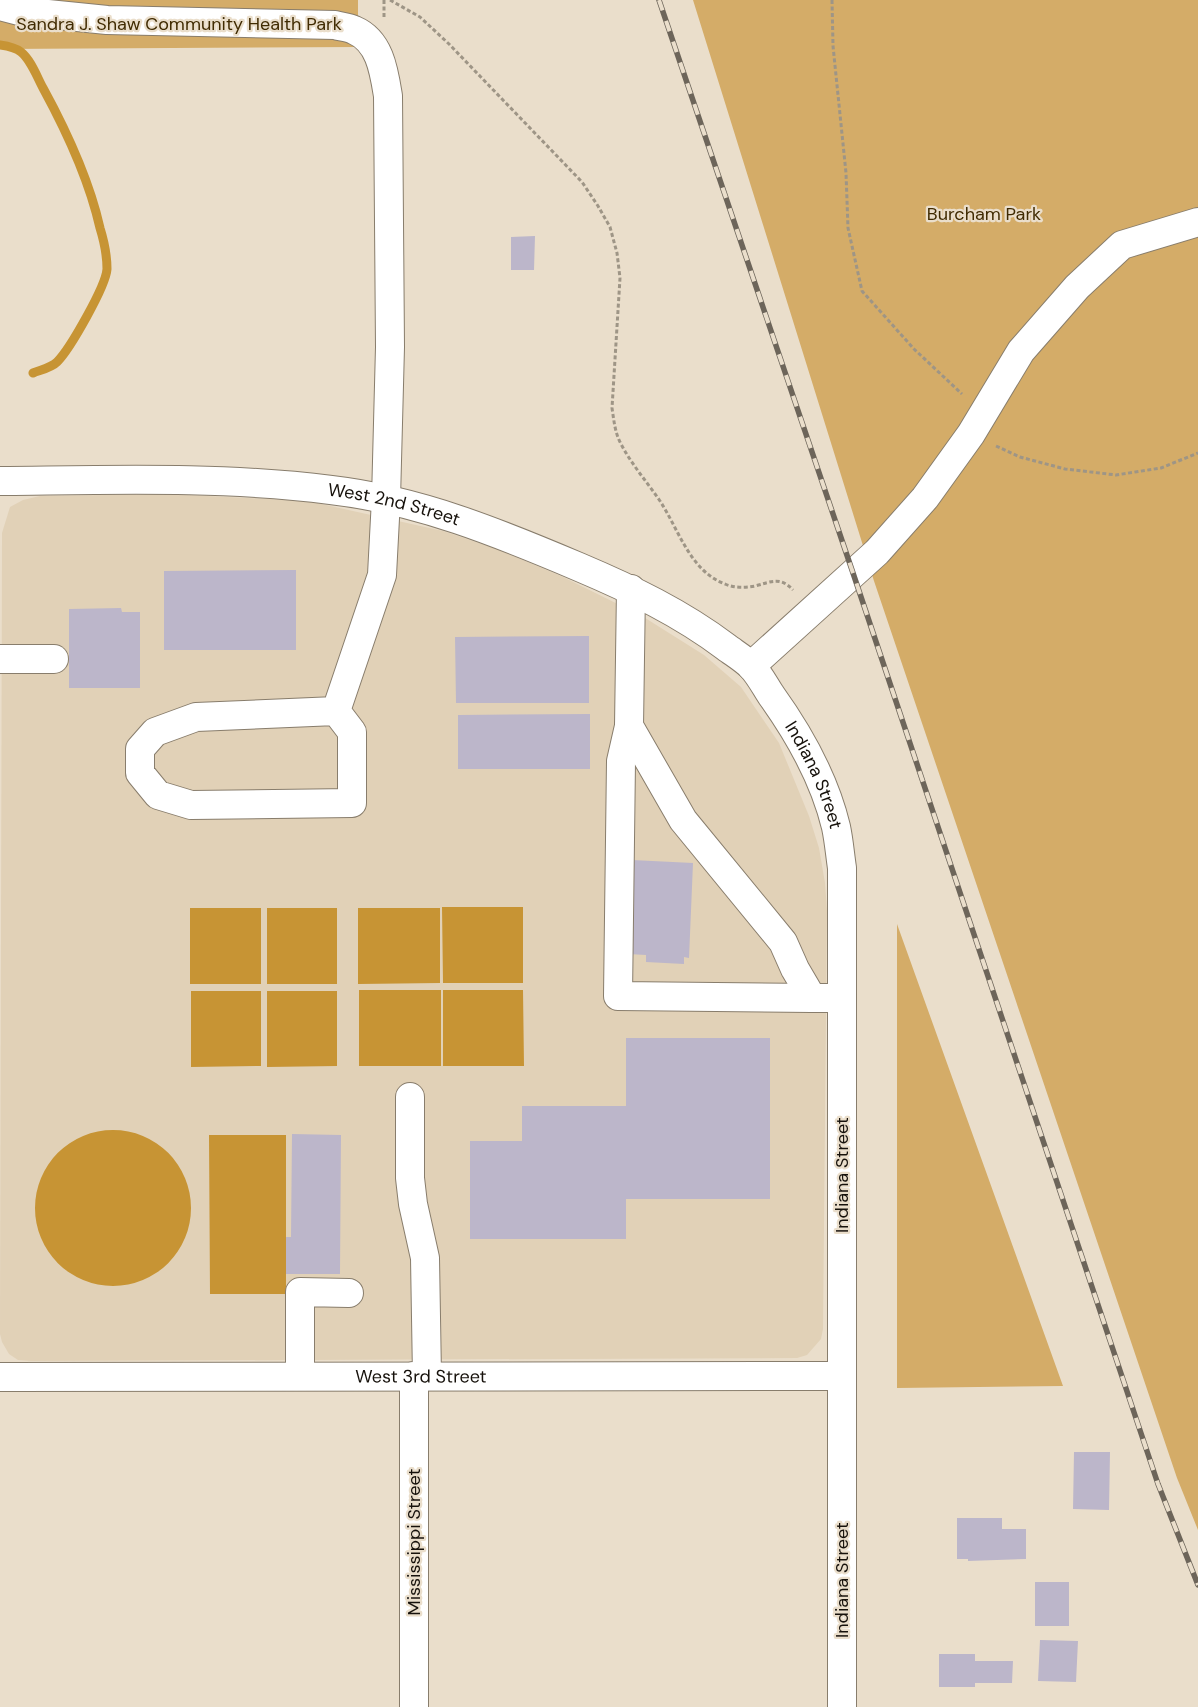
<svg xmlns="http://www.w3.org/2000/svg" width="1198" height="1707" font-family="'DM Sans',sans-serif">
<style>
.built{fill:#e1d1b7}
.green{fill:#d4ac68}
.water{fill:#c79434}
.lines{fill:none;stroke-linecap:round;stroke-linejoin:round}
.stream{stroke:#c79434;stroke-width:9}
.building{fill:#bcb6ca}
.minor-casing{stroke:#887d6c;stroke-width:30}
.path{stroke:#9e9586;stroke-width:3;stroke-dasharray:4 2.5;stroke-linecap:butt}
.minor{stroke:#fff;stroke-width:28}
.rail-casing{stroke:#6d655a;stroke-width:5.5}
.rail{stroke:#eadecb;stroke-width:4;stroke-dasharray:11;stroke-linecap:butt}
.labels{text-anchor:middle;dominant-baseline:central;stroke-width:4.5;stroke-linejoin:round;paint-order:stroke}
.park-label{font-size:18px;fill:#402b02;stroke:#eadecb}
.street-label{font-size:18px;fill:#16110b;stroke:#eadecb}
</style>
<rect width="100%" height="100%" fill="#eadecb"/>
<!-- built -->
<path class="built" d="M168,494L308,501L443,531L497,549L561,576L642,616L704,655L741,687L779,743L809,816L819,848L825,883L827,911L823,1329L821,1339L807,1355L797,1358L31,1361L18,1360L9,1354L2,1342L0,1334L2,533L10,507L23,500L40,496Z"/>
<!-- green -->
<path class="green" d="M0,0H358V47L0,49Z
M693,0H1198V1530L1177,1478L874,581Z
M897,924L1063,1386L897,1388Z"/>
<!-- water -->
<path class="water" d="M442,907H523V983H443Z
M261,908V984H190V908Z
M337,908V984H267V908Z
M358,908H440V983L358,984Z
M359,990H441V1066H359Z
M443,990H523L524,1066H443Z
M191,991H261V1066L191,1067Z
M267,991H337V1066L267,1067Z
M35 1208a78 78 0 1 1 156 0a78 78 0 1 1-156 0Z
M209,1135H286V1294H210Z"/>
<g class="lines">
<!-- stream -->
<path class="stream" d="M0,45C7,46 16,48 21,52C31,60 37,77 43,88C67,132 89,179 100,228C104,241 107,256 107,269C106,286 70,349 57,362C51,368 40,370 33,373"/>
</g>
<!-- building -->
<path class="building" d="M535,236L534,270H511V237Z
M296,570V650H164V571Z
M121,608L122,612H140V688H69V609Z
M589,636V703H456L455,637Z
M590,714V769H458V715Z
M632,860L693,863L689,958L684,957V964L646,962V955L628,954Z
M626,1038H770V1199H626V1239H470V1141H522V1106H626Z
M292,1134L341,1135L340,1274H286V1237H291Z
M1074,1452H1110L1109,1510L1073,1509Z
M957,1518H1002V1529H1026V1559L968,1561V1559H957Z
M1035,1582H1069V1626H1035Z
M1040,1640L1078,1641L1076,1682L1038,1681Z
M939,1654H975V1661H1013L1012,1683H975V1687H939Z"/>
<g class="lines">
<defs>
<g id="minor">
<path d="M0,6L19,11L107,20L335,25C341,27 348,27 354,30C380,41 384,71 388,96L390,347L386,499L382,575L336,711L352,732V803L191,805L158,795L140,773V749L155,732L196,717L336,711"/>
<path id="s1" d="M0,481C110,480 222,476 331,490C418,500 499,533 579,567C631,589 681,613 726,647C734,653 744,659 751,666C759,674 765,686 771,695C799,734 825,781 836,827C839,841 840,855 842,868V1707"/>
<path d="M631,589L629,726L683,820L783,942L795,969L812,998H842"/>
<path d="M0,659H54"/>
<path d="M751,666L877,552L925,498L971,434L1021,351L1077,287L1122,245L1198,222"/>
<path d="M629,726L621,761L618,996L812,998"/>
<path d="M410,1097V1178L413,1204L425,1258L427,1376"/>
<path d="M300,1376V1292L349,1293"/>
<path id="s2" d="M0,1377L842,1376"/>
<path d="M414,1707V1376"/>
</g>
</defs>
<!-- minor casing -->
<use href="#minor" class="minor-casing"/>
<!-- path -->
<path class="path" d="M384,0V17
M390,0L420,17L449,44L582,182L598,206L610,227L617,253L620,278L612,408C614,421 615,433 621,444C632,465 647,482 660,501C679,530 690,571 725,584C734,588 745,588 755,586C771,582 780,576 793,590
M832,0L833,46L846,173L848,228L862,291L914,349L962,394
M996,446L1020,457L1065,469L1116,475L1161,468L1198,453"/>
<!-- minor -->
<use href="#minor" class="minor"/>
<defs>
<path id="rail" d="M659,0L853,573L1158,1484L1198,1585"/>
</defs>
<!-- rail casing -->
<use href="#rail" class="rail-casing"/>
<!-- rail -->
<use href="#rail" class="rail"/>
</g>
<g class="labels">
<!-- park labels -->
<g class="park-label">
<text x="179" y="24">Sandra J. Shaw Community Health Park</text>
<text x="984" y="214">Burcham Park</text>
</g>
<!-- street labels -->
<g class="street-label">
<text stroke="none"><textPath href="#s1" startOffset="396">West 2nd Street</textPath></text>
<text stroke="none"><textPath href="#s1" startOffset="918">Indiana Street</textPath></text>
<text transform="translate(842 1175) rotate(-90)">Indiana Street</text>
<text stroke="none"><textPath href="#s2" startOffset="421">West 3rd Street</textPath></text>
<text transform="translate(414 1542) rotate(-90)">Mississippi Street</text>
<text transform="translate(842 1580) rotate(-90)">Indiana Street</text>
</g>
</g>
</svg>
